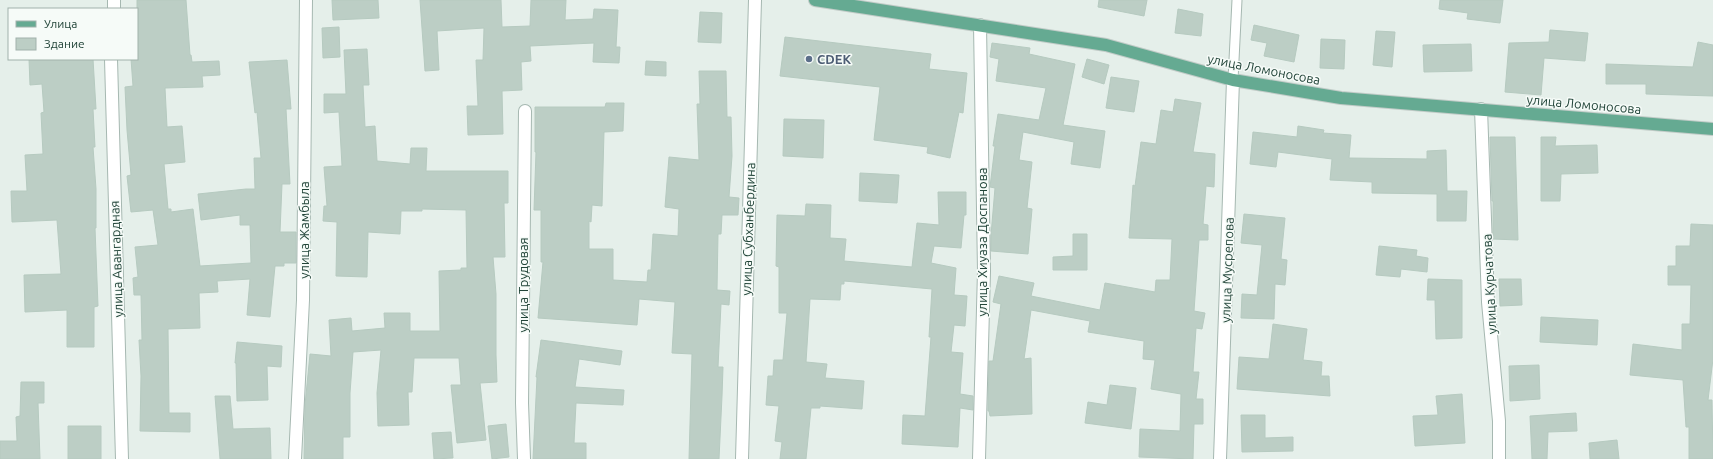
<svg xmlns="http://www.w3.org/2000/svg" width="1713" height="459" font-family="Ubuntu,sans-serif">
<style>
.building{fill:#bccec5;stroke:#b6cac0}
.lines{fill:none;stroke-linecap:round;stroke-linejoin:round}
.lane-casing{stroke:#a6b8b1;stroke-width:11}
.street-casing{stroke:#a6b8b1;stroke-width:14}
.primary-casing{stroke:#c1cbc7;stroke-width:14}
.lane{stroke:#fff;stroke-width:9}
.street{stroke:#fff;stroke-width:12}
.primary{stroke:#65aa92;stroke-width:12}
.service-dot{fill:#5c6f8a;stroke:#f6fbf8;stroke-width:1.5}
.labels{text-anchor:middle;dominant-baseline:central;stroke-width:3;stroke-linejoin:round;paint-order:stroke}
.service-label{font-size:13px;font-weight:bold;fill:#4e5e75;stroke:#f6fbf8;text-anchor:start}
.street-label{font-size:13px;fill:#214438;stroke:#f6fbf8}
</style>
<rect width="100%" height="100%" fill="#e5efea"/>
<!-- building -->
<path class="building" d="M137,0H186L190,55H191L192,62L219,61L220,75L202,76L203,87L165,88L167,127L182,126L185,162L164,164L168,209H171V212L193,209L200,266L251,263L250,225H240V215L201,220L198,194L246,189H255L254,158H261L257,112L255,113L249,62L287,60L291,109H286L290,184H282L280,232H296V263H284V266H275L270,317L247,315L250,279L217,281L218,292L199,293L200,328L168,329L169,413H190V432L140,431L141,376L139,340H142L141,295H134L133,278L138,277L135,247L158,245L153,210L131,212L127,176L131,175L127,130L125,87L133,86L131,59H137Z
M332,0H378L379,18L333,20Z
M420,0H501L502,27L530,26L531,0H566L565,20L593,19L594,9L618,10L616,47H620L619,63L593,62L594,43L530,46L531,61L521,62L522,90L502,91L503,134L468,135L467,106H478L476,60H483L484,28L437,31L439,70L425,71Z
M1099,0H1147L1144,16L1098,7Z
M1440,0H1503L1500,23L1467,19L1468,13L1439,9Z
M1178,9L1203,14L1201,36L1175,33Z
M700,12L722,13L721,43L698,42Z
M1254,25L1299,35L1294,62L1264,56L1267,43L1251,40Z
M339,27L340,57L323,58L322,28Z
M1550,30L1588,33L1585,61L1544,58L1541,95L1505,92L1509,43L1549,42Z
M1376,31L1395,32L1392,67L1373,65Z
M785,37L931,54L929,69L967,73L963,113L959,112L950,158L927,153L928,147L874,140L880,87L780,76Z
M1321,39L1345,40L1344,69L1320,68Z
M1698,42L1713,45V96L1646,94V84H1606V64L1693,67Z
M992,43L1030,48L1029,54L1075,64L1063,125L1105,131L1100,168L1071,164L1074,142L1023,132L1019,160L1032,162L1027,208L1032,209L1028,254L991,251V235L995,188L990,187L995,146H993L998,114L1039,120L1046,88L996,81L999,59L990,57Z
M1471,44L1472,71L1424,72L1423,45Z
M367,49L369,85H363L365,127L375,126L377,161L410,164L411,148H427L426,171H508V203H504L505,257H493L496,294V355L497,382L480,383L486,440L457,443L451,385H461L459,358H414L412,392H408L409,425L378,426L377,393L381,350L353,352L350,393V437H343V459H304L305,405L310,354L331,356L329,320L351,318L352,331L385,328L384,313H410V331H440L439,271L461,270V268H467L466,210L422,209V211H401L400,234L368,232L367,277L336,276L337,222L323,221L324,206H327L324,167L342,166L339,112L324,113V94H346L344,50Z
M29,59H93L96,109H93L95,147H93L96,189V228H95L98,306L94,307V347H67V310L25,312L24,275L61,274L57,220L12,222L11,191H27L25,155L43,154L41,113L44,112L42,84L30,85Z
M1087,59L1109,65L1104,84L1082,77Z
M646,61L666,62V76L645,75Z
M699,71H726L727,117H731L732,156L729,197L739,198L738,215H722L721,234H718L717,290L730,291L729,305L721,304L718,367H723L722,396L719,459H689L692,354L672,353L675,302L639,299L637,325L538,318L543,262H541V210H534L536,152H535V107H605L606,103H624L623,131L604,132L602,206L592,205L591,222L589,221V249H613V280L647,282L648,270H651L653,234L678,236L679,209L665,207L669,157L699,160L697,104H700Z
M1111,77L1139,81L1134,112L1106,108Z
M1175,99L1201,103L1193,152L1215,154L1214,187L1206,186L1203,224L1208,225V240H1199L1194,311L1205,313L1202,329L1196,328L1193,372H1199L1196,399H1203V424H1194L1193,459L1139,457L1140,429L1180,431L1181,394L1151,389L1155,360L1143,359L1144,341L1088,332L1090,321L1031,310L1024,359L1031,358L1032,414L990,416L989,411H988L989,361H993L1001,304L993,302L999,276L1034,283L1031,296L1100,310L1105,283L1155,292L1156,280H1170L1172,239L1129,238L1133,185L1135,186L1141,142L1156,144L1161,110L1173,112Z
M784,119L824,120L823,158L783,156Z
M1298,126L1324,130L1323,133L1351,135L1349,158L1427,159V151L1446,150L1447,191H1467L1466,221H1437V194L1372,193V182L1330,180L1332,159L1278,152L1276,167L1250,164L1253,132L1297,137Z
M1490,137H1515L1518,240L1493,239V201H1492Z
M1541,137H1556L1555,146L1597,145L1598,173L1561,174L1560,201H1541Z
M860,173L899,175L897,203L859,201Z
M938,192H966V215H964L961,248L934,246L931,263L956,268L954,295L967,296L965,326L954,325L951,352L963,353L960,394L973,396V410L960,408L958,447L902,444L903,415L925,416L931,337H929L932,289L844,281V284H841L840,300L810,299L806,362L827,364L825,378L864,381L862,409L820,406V408H811L806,459H780L782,442L775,441L779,406L766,405L768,376H773L774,360H783L787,313H779V267L776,266L777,215L805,216L806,204L831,205L830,238L846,239L844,261L912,267L917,223L939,225Z
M1244,214L1285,218L1281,259L1287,260L1285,285L1275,284L1274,319L1241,318L1242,294L1257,295L1262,245L1241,243Z
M1691,224L1713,225V359L1708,400H1712L1713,459H1689V427H1686L1683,380L1630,375L1633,344L1682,350V324H1690L1691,285H1668V266H1676V246H1690Z
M1073,234H1087V270H1053V257L1073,256Z
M1379,246L1417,250L1416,256L1428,258L1427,272L1401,269L1400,277L1376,275Z
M1428,279L1462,280V338L1436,339L1435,300H1427Z
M1499,279H1521L1522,305L1500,306Z
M1541,317L1598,320L1597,345L1540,342Z
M1273,324L1307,329L1303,360L1322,362L1321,376H1329L1330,396L1237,389L1239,357L1269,359Z
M541,340L622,351L620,365L579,359L575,387L624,390L623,405L576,403L574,443H586V459H533L537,377H536Z
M237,342L282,346L281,367L267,366L268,400L237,401L236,363H235Z
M1539,365L1540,399L1510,401L1509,366Z
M21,382H44V403H38L40,459H0V441H17L16,417L20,416Z
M1110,385L1136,388L1131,429L1085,423L1088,402L1107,405Z
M1462,394L1465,443L1415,446L1413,416L1438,415L1436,396Z
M215,396H230L233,429L270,428L271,459H220Z
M1576,413L1577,431L1548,432L1547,459H1532L1530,416Z
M1241,415H1265V438L1293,437V451L1242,452Z
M506,424L509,457L492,459L488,426Z
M68,426H101V459H68Z
M451,432L453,458L434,459L432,433Z
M1617,440L1619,459H1590L1589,443Z"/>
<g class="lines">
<defs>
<path id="lane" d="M1233,80L1237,0"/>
<path id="street" d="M114,9V0
M111,59L122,459
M1481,109L1488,302L1499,421V459
M295,459L303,300L306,0
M524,459L522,403L525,111
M742,459L755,0
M979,459L984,271L980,25
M1220,459L1233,80"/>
<path id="primary" d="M815,0L1106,45L1233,80L1341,98L1713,129"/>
</defs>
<!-- lane casing -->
<use href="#lane" class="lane-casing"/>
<!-- street casing -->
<use href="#street" class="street-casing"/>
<!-- primary casing -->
<use href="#primary" class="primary-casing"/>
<!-- lane -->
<use href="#lane" class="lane"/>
<!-- street -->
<use href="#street" class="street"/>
<!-- primary -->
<use href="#primary" class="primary"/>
</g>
<!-- markers -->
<circle class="service-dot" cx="809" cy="59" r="4"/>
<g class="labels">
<!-- service labels -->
<g class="service-label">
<text x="817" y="59">CDEK</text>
</g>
<!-- street labels -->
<g class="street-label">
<text transform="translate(1264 69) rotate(11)">улица Ломоносова</text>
<text transform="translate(1584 104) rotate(5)">улица Ломоносова</text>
<text transform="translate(748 229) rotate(-88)">улица Субханбердина</text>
<text transform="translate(304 230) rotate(-90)">улица Жамбыла</text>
<text transform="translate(982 242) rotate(-90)">улица Хиуаза Доспанова</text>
<text transform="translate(116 259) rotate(-92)">улица Авангардная</text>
<text transform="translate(1227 270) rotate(-88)">улица Мусрепова</text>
<text transform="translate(1489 284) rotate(-93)">улица Курчатова</text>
<text transform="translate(523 285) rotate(-90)">улица Трудовая</text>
</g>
</g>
<!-- legend -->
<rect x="8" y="8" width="130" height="52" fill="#f6fbf8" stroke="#a1b2ab"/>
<rect x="16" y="21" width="20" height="6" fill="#65aa92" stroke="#a1b2ab"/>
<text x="44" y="28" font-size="12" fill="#214438">Улица</text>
<rect x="16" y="38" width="20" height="12" fill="#bccec5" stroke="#a1b2ab"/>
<text x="44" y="48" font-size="12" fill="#214438">Здание</text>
</svg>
